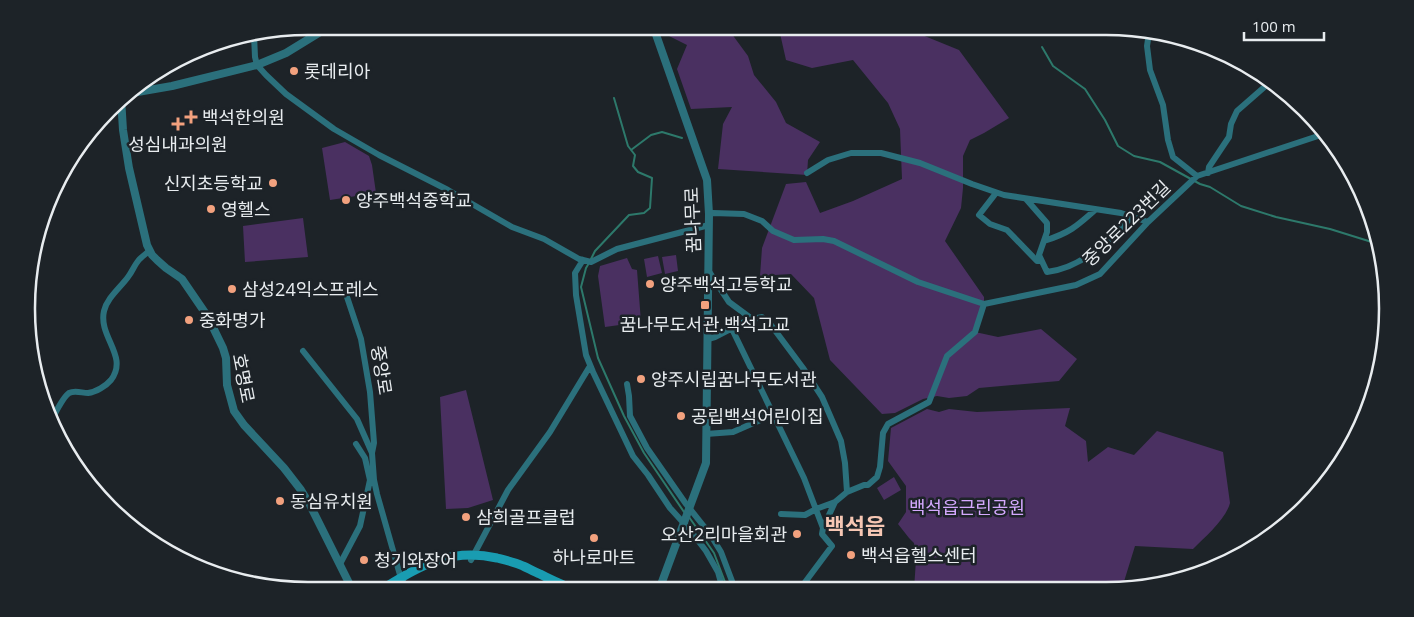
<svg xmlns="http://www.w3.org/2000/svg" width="1414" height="617" font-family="'Open Sans','Noto Sans KR',sans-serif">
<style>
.green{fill:#4a3061}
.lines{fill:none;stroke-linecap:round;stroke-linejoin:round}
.stream{stroke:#2d796b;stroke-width:2}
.minor{stroke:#2b707c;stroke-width:6}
.tertiary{stroke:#2b707c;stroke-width:8}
.secondary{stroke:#199cb1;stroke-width:9}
.poi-dot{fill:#f2a17e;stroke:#1d2328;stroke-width:2}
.labels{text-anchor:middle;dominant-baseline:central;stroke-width:5;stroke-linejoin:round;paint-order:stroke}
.poi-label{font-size:18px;fill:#e8ecef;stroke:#1d2328;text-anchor:start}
.street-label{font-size:18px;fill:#e8ecef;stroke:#1d2328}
.park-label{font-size:18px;fill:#d4a8fe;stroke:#1d2328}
.district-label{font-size:22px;font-weight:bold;fill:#f6c7b4;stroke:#1d2328}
.rim{fill:none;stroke:#e8ecef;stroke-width:2.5}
</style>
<rect width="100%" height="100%" fill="#1d2328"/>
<!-- green -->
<path class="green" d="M665,26H726L748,56L754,75L776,102L786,123L820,142L808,160L807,175L718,169L723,124L732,107L691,109L677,69L687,45L669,36Z
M777,26H900L959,50L1009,118L984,133L970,140L963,156V188L961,208L945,241L984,297V304L975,332L998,337L1041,329L1077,359L1059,381L979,388L967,396L949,398L937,396L923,399L895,413L882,414L830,360L814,298L791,274L760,276L762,248L786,184L806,182L820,213L853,201L902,179L900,129L888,103L853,60L812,68L786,60L779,29Z
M345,142L369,156L372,165L376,193L330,200L322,148Z
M303,218L308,257L245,262L243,226Z
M676,255L678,271L665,274L662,257Z
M658,256L662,273L647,277L644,259Z
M627,258L632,269L637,270L641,322L605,327L598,276L600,266Z
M466,390L493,500L468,508L446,509L440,397Z
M1070,408L1065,426L1086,441L1088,462L1108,447L1134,455L1157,431L1223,452L1230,503C1226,519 1205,537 1193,549L1135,546L1122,588L914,589L916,560L914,543L909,538L898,524L906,512V486L888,461L891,428L927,409L939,412L949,409L977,412Z
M894,477L901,490L884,500L877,488Z"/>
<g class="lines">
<!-- stream -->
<path class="stream" d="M1042,47L1053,66L1085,89L1105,120L1118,146L1134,156L1160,162L1200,184L1210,187L1241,206L1276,217L1330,229L1375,243
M631,150L651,135L662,132L682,138
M591,259L595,251L629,215L644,213L650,208L652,178L638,172L633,166L635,155L628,146L614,98
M589,263L586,268L581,287L598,358L624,416L644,453L684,512
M689,517L714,553L728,590"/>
<!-- minor -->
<path class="minor" d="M1149,33L1147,46L1150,70L1163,105L1168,140L1173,157L1197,176
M254,35L255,57L257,65L266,75L286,94L334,129L379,155L448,190L512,227L544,239L579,259L591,262L617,249L709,225
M807,173L828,160L851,153H881L920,163L972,184L1004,195L1121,213L1148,222
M1208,173L1209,167L1229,137L1231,124L1237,111L1269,83
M996,193L979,215L990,224L1007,230L1037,261H1041
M1026,199L1047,223V232L1039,255L1047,272C1082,268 1108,241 1132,217
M709,214L713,213L744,214L762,221L773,231L794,240L823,239L834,241L918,282L984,304
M1044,241C1069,233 1076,227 1095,210
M583,260L575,273L576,295L586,355L593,372L633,456L648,475L670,508L690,530L706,551L718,572L723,590
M708,270L729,302L752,319
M346,294L361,339L370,392L374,443L372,453
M732,329L804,478L823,528
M708,339L715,337L748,320L762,317L771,325L803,368L822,397L841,441L845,463L847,492
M303,351L357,419L372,453L374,480L377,494L400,575L404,583
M627,384L629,396L630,416L647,448L686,504L710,534L721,552L735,589
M52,419C56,412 63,397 69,393C75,390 82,393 88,393C96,392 106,386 111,380C129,356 98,337 104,311C107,298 120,288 128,277C132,272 134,266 138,261C141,257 146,254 149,251
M706,434L733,432L774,414
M781,514L805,515L816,509L835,502
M471,560L508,490L550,432L590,366
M340,564L360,526L370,480L365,458L356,444
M800,589L832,546L822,534L823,528L835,502L847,492L864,485H868L877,477L880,467L883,433L888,424L929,402L947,356L975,332L984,304L1076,285L1100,274L1148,222L1197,176L1321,135"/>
<!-- tertiary -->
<path class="tertiary" d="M653,26L707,180L709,214L706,463L659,590
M126,94L172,86L257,65L286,53L330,26
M121,98L123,130L129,168L147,245L152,255L157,260L166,268L182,279L208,317L223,348L226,358L227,385L234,411L244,425L284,468L301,490L310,505L353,591
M556,590L557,589"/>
<!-- secondary -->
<path class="secondary" d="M379,591C419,567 448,547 497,558C505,560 514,562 523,566C528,568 534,572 540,574C551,580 563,585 575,590"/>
</g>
<!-- markers -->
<g class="poi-dot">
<circle cx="294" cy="71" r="5"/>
<path d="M188.5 109.5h5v5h5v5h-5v5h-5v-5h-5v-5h5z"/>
<path d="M175.5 116.5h5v5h5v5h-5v5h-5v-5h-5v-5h5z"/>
<circle cx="273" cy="183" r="5"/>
<circle cx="346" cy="200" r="5"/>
<circle cx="211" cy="209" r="5"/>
<circle cx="650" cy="284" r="5"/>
<circle cx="232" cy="289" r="5"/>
<rect x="700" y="300" width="10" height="10" rx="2.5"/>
<circle cx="189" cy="320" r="5"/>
<circle cx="641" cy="379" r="5"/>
<circle cx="681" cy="416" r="5"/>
<circle cx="280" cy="501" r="5"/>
<circle cx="466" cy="517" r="5"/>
<circle cx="797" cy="534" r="5"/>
<circle cx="594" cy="538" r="5"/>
<circle cx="851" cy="555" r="5"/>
<circle cx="364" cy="560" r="5"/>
</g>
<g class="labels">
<!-- poi labels -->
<g class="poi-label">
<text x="304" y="71">롯데리아</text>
<text x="202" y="117">백석한의원</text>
<text x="178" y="144" text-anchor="middle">성심내과의원</text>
<text x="263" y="183" text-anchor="end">신지초등학교</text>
<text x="356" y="200">양주백석중학교</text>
<text x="221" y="209">영헬스</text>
<text x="660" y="284">양주백석고등학교</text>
<text x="242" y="289">삼성24익스프레스</text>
<text x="199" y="320">중화명가</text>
<text x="705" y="324" text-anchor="middle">꿈나무도서관.백석고교</text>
<text x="651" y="379">양주시립꿈나무도서관</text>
<text x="691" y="416">공립백석어린이집</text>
<text x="290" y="501">동심유치원</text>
<text x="476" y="517">삼희골프클럽</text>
<text x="787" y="534" text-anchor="end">오산2리마을회관</text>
<text x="861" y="555">백석읍헬스센터</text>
<text x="594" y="557" text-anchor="middle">하나로마트</text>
<text x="374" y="560">청기와장어</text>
</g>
<!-- street labels -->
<g class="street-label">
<text transform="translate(692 220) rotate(-92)">꿈나무로</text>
<text transform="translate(1126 223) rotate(-44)">중앙로223번길</text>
<text transform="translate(382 370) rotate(81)">중앙로</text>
<text transform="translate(244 378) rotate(79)">호명로</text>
</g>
<!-- park labels -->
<g class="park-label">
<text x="967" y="507">백석읍근린공원</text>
</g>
<!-- district labels -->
<g class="district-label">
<text x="855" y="525">백석읍</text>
</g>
</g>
<!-- crop -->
<path d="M0 0H1414V617H0ZM308 35H1106A273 273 0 0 1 1379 308V309A273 273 0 0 1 1106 582H308A273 273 0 0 1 35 309V308A273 273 0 0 1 308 35Z" fill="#1d2328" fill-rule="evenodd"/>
<path class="rim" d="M308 35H1106A273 273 0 0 1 1379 308V309A273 273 0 0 1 1106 582H308A273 273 0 0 1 35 309V308A273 273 0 0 1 308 35Z"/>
<!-- scale -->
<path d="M1244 32v8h80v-8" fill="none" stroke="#e8ecef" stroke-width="2.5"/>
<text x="1252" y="32" font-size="15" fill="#e8ecef" stroke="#1d2328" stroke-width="4" paint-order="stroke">100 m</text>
</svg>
